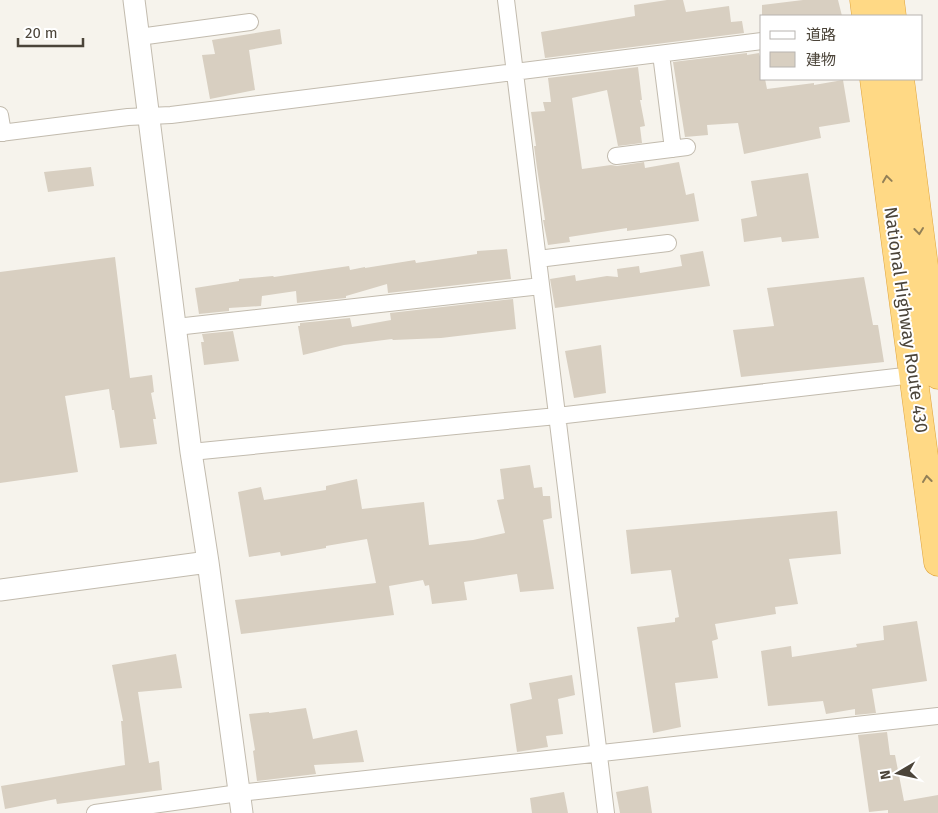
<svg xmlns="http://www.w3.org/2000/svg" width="938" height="813" font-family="'Fira Sans','Noto Sans JP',sans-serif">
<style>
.building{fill:#d8cfc1}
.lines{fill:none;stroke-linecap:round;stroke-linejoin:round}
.minor-casing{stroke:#c2bbae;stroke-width:18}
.tertiary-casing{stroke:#c2bbae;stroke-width:23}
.trunk-casing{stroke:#e0a43c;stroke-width:29}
.minor{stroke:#fff;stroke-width:16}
.tertiary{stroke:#fff;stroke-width:21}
.trunk{stroke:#ffd985;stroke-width:28}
.oneway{stroke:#938057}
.labels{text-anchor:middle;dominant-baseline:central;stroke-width:4;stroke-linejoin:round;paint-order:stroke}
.street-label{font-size:18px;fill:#4b4439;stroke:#fff}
</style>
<rect width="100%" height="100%" fill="#f6f3ec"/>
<!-- building -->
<path class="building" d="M667,0H683L686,12L729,6L731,22L742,21L744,33L545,58L541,32L635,16L634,5Z
M803,0H838L842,16H762V5Z
M280,29L282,44L249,50L255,90L210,99L202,55L215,54L212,40Z
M747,53V55L759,53L762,64V79H765L767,89L814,83V85L843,80L850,122L819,127L821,138L744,154L738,123L707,125L708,135L685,137L673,62Z
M638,67L642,100H640L645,126L640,127L642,143L618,146L607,90L572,98L582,169L611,165L617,166L644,162L645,168L679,162L686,195L694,193L699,221L627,231V228L569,237L570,242L548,245L543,220H545L537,168L534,146H536L531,112L545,111L543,102H551L548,78Z
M91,167L94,186L48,192L44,172Z
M808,173L819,238L782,242L781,237L744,242L741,219L757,216L751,181Z
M507,249L511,279L388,293L387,284L346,296V298L297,303L296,291L262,296L261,306L229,308V311L199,314L195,288L239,281V279L273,276L274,277L349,266L350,270L365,267V268L415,260L416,263L477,254V251Z
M703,251L710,286L555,308L550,279L575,275L576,281L607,276L618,277L617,269L639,266L640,273L682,266L680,255Z
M115,257L130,378L152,375L154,392L151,393L156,419H153L157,444L120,448L114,410H112L109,389L65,396L78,472L0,483V272Z
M864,277L873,325H878L884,362L741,377L733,330L774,326L767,288Z
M513,299L516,329L441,338L393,340L392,339L344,345L303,355L298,326H300V323L350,318L352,327L391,320L390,313Z
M233,331L239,361L204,365L201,342H204L202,334Z
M601,345L606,393L574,398L565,351Z
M530,465L534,488L542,487L543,496H550L552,518L543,520L554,589L520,592L517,574L464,582L467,600L432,604L429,585L425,586L423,580L389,586L394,615L241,634L235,600L376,583L367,539L326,546V548L281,556L280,552L249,557L238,492L261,487L264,500L326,490V486L357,479L362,509L424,502L429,545L473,540L505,533L497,500L504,499L500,469Z
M837,511L841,554L789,559L798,604L775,607L776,614L715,624L718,639L712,641L718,678L675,683L681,727L653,733L637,627L675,622V618L679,617L671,570L631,574L626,530Z
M917,621L927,681L872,689L876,713L855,715V709L826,714L823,701L768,706L761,651L791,646L792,657L857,647L856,644L884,640L883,626Z
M176,654L182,688L138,692L149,763L159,761L162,790L57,804L56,799L5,809L1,786L125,765L121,721H123L112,665Z
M572,675L575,695L558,699L563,734L546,736L548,747L517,752L510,704L532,699L529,683Z
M306,708L313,739L357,730L364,762L314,765L316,774L257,781L253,751L255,750L249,714L269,712V713Z
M887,732L890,755H895L904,801L938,795V813H888V810L869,812L858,735Z
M648,786L652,813H620L616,792Z
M564,792L568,813H532L530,798Z"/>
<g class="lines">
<defs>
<path id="minor" d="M506,0L606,813
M139,37L250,22
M661,54L673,149
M0,115L3,133
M0,133L128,117L171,115L762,41
M616,156L687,147
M538,259L668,243
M176,327L541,286
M191,452L557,416L922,374
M95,813L239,793L938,716"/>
<path id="tertiary" d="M134,0L191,452L208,562L242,813
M0,590L208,562"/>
<path id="trunk" d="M864,0L866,16
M890,0L892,16
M874,79L938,562
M900,79L938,375"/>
</defs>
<!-- minor casing -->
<use href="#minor" class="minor-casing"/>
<!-- tertiary casing -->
<use href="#tertiary" class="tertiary-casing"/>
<!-- trunk casing -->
<use href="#trunk" class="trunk-casing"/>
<!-- minor -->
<use href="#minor" class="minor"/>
<!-- tertiary -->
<use href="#tertiary" class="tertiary"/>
<!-- trunk -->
<use href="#trunk" class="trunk"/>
</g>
<!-- one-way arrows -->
<defs><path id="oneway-chevron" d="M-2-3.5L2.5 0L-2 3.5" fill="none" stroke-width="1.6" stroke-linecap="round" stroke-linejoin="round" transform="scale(1.25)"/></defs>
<g class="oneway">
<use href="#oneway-chevron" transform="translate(887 179) rotate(-98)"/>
<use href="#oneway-chevron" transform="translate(919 231) rotate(83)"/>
<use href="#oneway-chevron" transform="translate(927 479) rotate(-97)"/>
</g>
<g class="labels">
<!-- street labels -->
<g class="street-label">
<text transform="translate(906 320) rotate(82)">National Highway Route 430</text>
</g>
</g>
<!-- legend -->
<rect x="760" y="15" width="162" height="65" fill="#ffffff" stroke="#b7b4b0"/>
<rect x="770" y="31" width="25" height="8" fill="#ffffff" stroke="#b7b4b0"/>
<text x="806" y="40" font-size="15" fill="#4b4439">道路</text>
<rect x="770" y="52" width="25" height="15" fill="#d8cfc1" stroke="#b7b4b0"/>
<text x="806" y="65" font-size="15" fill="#4b4439">建物</text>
<!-- north arrow -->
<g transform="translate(898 773) rotate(261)" stroke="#ffffff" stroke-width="4" paint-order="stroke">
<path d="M0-4L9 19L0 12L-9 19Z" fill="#4b4439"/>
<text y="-8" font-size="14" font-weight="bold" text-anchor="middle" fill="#4b4439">N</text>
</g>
<!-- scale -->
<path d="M18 38v8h65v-8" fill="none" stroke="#4b4439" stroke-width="2.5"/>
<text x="25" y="38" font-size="15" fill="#4b4439" stroke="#ffffff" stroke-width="4" paint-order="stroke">20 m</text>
</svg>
